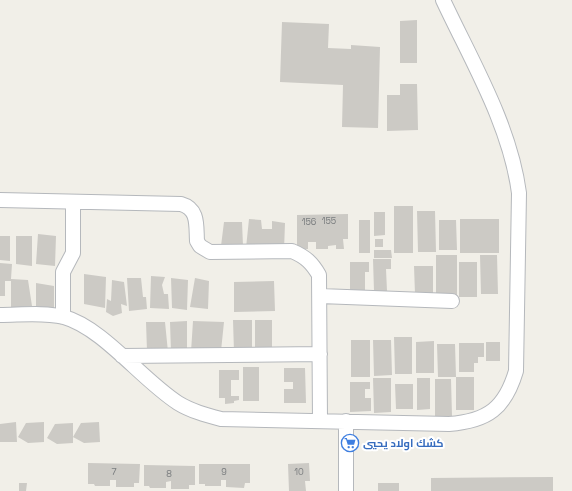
<svg xmlns="http://www.w3.org/2000/svg" width="572" height="491" font-family="'Space Grotesk',Cairo,sans-serif">
<style>
.building{fill:#cccac5}
.lines{fill:none;stroke-linecap:round;stroke-linejoin:round}
.street-casing{stroke:#b5b8bc;stroke-width:16}
.street{stroke:#fff;stroke-width:14}
.labels{text-anchor:middle;dominant-baseline:central;stroke-width:4;stroke-linejoin:round;paint-order:stroke}
.number-label{font-size:9px;fill:#7a7d7f}
.shop-label{font-size:11px;font-weight:bold;fill:#366cbe;stroke:#fff;text-anchor:start}
</style>
<rect width="100%" height="100%" fill="#f1efe8"/>
<!-- building -->
<path class="building" d="M417,20V63H400V21Z
M282,22L329,24L328,48L351,49V45L380,47L378,128L342,127L343,85L280,82Z
M400,84H417L418,130L387,131V95H400Z
M394,206H413V253H394Z
M417,211H435L436,252H418Z
M374,212H385V235L374,236Z
M348,214V239H343L344,249H336V245L328,246V249H316V242H308V249L297,250V215Z
M249,219L261,220L262,229H272V221L285,223L284,250L246,248Z
M460,219H499V253H460Z
M359,220H370V253H359Z
M439,220H456L457,250H439Z
M224,222H242L243,246H221Z
M38,234L56,236L55,266L36,264Z
M0,236H10V261L0,260Z
M16,236H32V266L16,264Z
M375,239H383V247H375Z
M374,250H391L392,258H374Z
M436,255H457V295H436Z
M480,255H497L498,294H481Z
M373,259H391V269H386L387,291H374Z
M350,262H369V272H365V293H350Z
M459,262H477V297H459Z
M0,263L12,264L11,279L28,280L32,306L11,308V281H5V296H0Z
M414,266H433V293L415,294Z
M84,274L106,277L105,308L84,304Z
M151,276L165,277L162,285L164,294H168L169,309L150,308Z
M127,278H141L143,297H146L147,309L129,311Z
M171,278L188,280L187,310L172,308Z
M195,278L209,281L208,309L190,307Z
M112,280L124,282L127,306L121,304L122,313L113,316L106,312L107,299L111,301Z
M274,281L275,311L234,312V282Z
M36,283L54,286V311L36,308Z
M233,320H252V352H234Z
M255,320H272V352L255,353Z
M187,321V351L171,352L170,322Z
M193,321L224,322L221,351L191,352Z
M146,322H165L168,352L147,351Z
M394,337H412V374H395Z
M351,340H370V377H351Z
M373,340H391L392,375L374,376Z
M434,341V373H416V342Z
M486,342H500V361H486Z
M459,343H484V357H478V363H474V372H459Z
M437,344H455L456,377H438Z
M243,367H259V401H243Z
M284,368H305L306,403H284V389H293V382H284Z
M219,370H239V380H231V396H239V400L234,401V403L225,404V398H219Z
M456,377H474V410H456Z
M373,378H391V412L374,413Z
M417,378H430V409L417,410Z
M435,379H451L452,416H435Z
M350,382H370V389H365V398H371V411L350,412Z
M395,384H413V409H396Z
M16,422L17,442H0V424Z
M44,422V442L28,443L18,437L26,423Z
M99,422L100,442L84,443L73,437L81,423Z
M73,423V443L57,444L47,438L55,424Z
M88,463L140,464L139,483H134V487H116V480H110V486H95L94,484H88Z
M309,463L310,481H305L306,491H289L288,464Z
M199,464H250V483H245L244,488L226,487V480H221V486H205V484H199Z
M144,465L195,466V485H189V489H171V481L166,482V488H150L149,486H144Z
M553,477V491H431V478Z
M19,483H27L26,491H19Z
M378,483H399V491H378Z"/>
<g class="lines">
<defs>
<path id="street" d="M0,200L181,204C199,209 196,226 197,241L200,246L210,252L292,251C306,257 312,263 319,275L320,421
M320,296L452,301
M0,315C20,315 44,312 64,317C103,328 142,380 178,403C191,411 206,415 221,419L449,424C488,421 505,408 516,371L519,193C510,125 472,62 443,0
M63,317V272L73,253V202
M122,356L320,354
M346,491V421"/>
</defs>
<!-- street casing -->
<use href="#street" class="street-casing"/>
<!-- street -->
<use href="#street" class="street"/>
</g>
<!-- icons -->
<defs>
<symbol id="supermarket-ring" viewBox="-11 -11 22 22"><circle r="9.5" fill="#fff" stroke="#3f7fe0" stroke-width="1.5"/><path d="M-6-5.5h2.5l.6 2H6L4.5 2H-2.5L-4.4-4H-6ZM-1.5 3.2a1.3 1.3 0 1 0 .1 0ZM3 3.2a1.3 1.3 0 1 0 .1 0Z" fill="#3f7fe0"/></symbol>
</defs>
<g fill-rule="evenodd">
<use href="#supermarket-ring" x="340" y="433" width="20" height="20"/>
</g>
<g class="labels">
<!-- number labels -->
<g class="number-label">
<text x="329" y="221">155</text>
<text x="309" y="222">156</text>
<text x="114" y="472">7</text>
<text x="224" y="472">9</text>
<text x="299" y="472">10</text>
<text x="169" y="474">8</text>
</g>
<!-- shop labels -->
<g class="shop-label">
<text x="363" y="443">كشك اولاد يحيي</text>
</g>
</g>
</svg>
